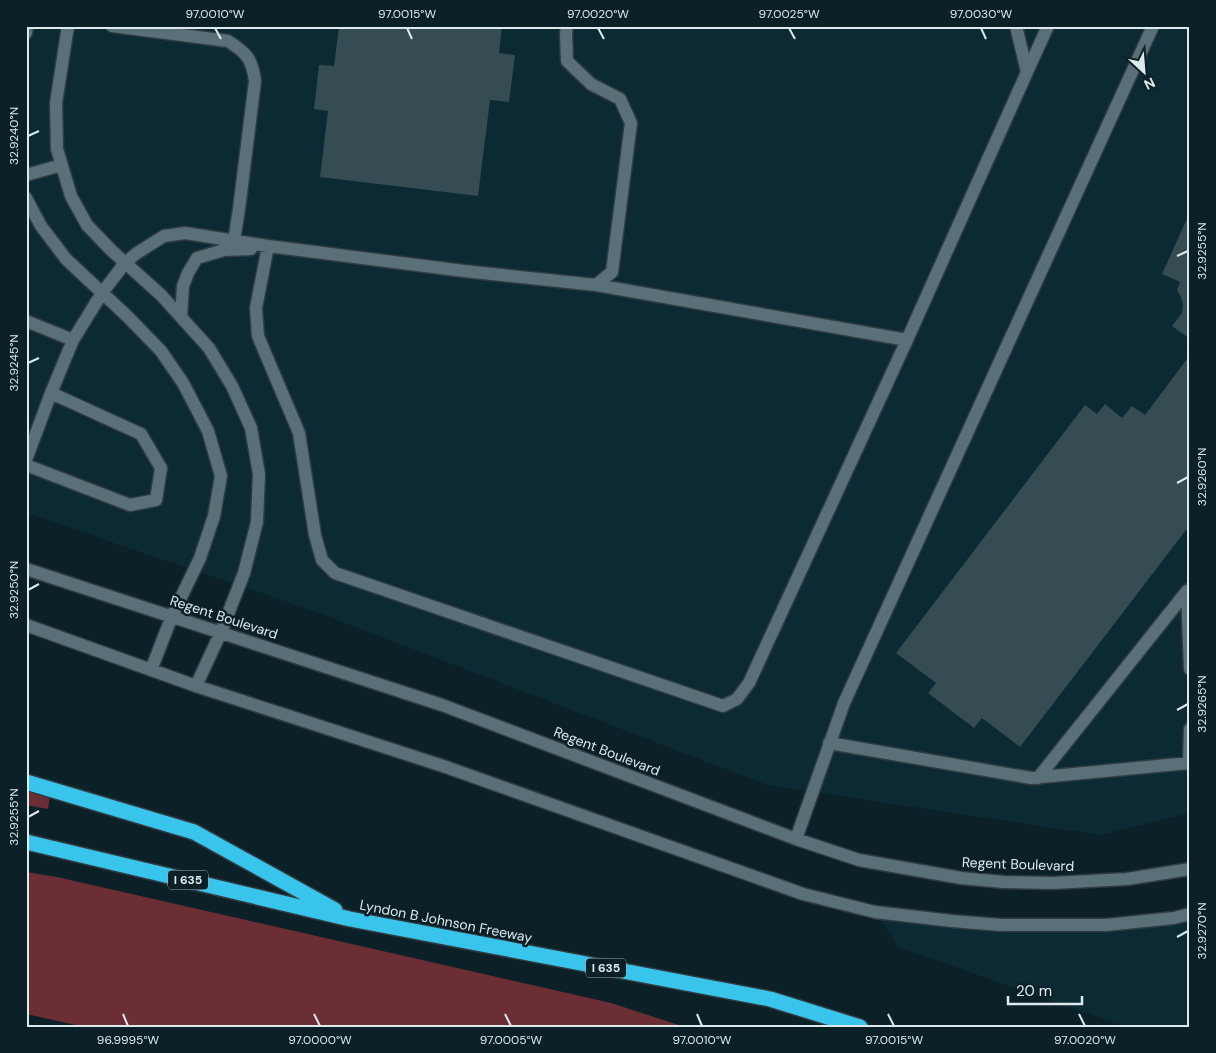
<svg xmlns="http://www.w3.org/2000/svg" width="1216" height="1053" font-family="'DM Sans',sans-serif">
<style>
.built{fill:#0b2a33}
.green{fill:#6a2e34}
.building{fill:#364c53}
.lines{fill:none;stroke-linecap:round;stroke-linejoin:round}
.minor-casing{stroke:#303b41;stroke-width:15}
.highway-casing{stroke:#303b41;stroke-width:18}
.minor{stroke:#5a7078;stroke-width:12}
.highway{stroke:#39c5eb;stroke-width:15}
.ticks{fill:none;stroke:#dce9ed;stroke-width:2}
.labels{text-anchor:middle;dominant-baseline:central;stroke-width:5;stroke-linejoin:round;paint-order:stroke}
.shield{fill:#0c2027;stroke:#9eadb2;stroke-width:1}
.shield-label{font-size:12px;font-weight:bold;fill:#dce9ed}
.street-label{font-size:14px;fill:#dce9ed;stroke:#0c2027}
.neatline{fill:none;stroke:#dce9ed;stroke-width:2}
.ticks-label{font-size:12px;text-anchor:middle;fill:#dce9ed}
</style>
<rect width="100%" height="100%" fill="#0c2027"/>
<!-- built -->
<path class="built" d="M26,26H1190V813L1100,835L767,785L311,610L26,513Z
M875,912L1001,925L1190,914V1027H1126L898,947Z"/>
<!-- green -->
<path class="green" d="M26,789L50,795L48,809L26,805Z
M26,872L57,877L611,1003L685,1027H85L26,1014Z"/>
<!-- building -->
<path class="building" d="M339,26H502L499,53L515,55L509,102L490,100L478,196L320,177L328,111L314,109L319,65L334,66Z
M1190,212V339L1172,326L1182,313L1183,305L1181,297L1177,290L1180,282L1162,274Z
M1190,355V533L1186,530L1020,747L982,718L974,728L928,693L936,683L896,653L1085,405L1097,414L1105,404L1122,418L1132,406L1145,415Z"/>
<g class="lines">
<defs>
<path id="minor" d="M68,26L56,103L57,149L71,196L87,225L111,250L161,295L209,348L232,386L251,428L259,474L257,522L244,573L221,632L196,686
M112,26L228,41C247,53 252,59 255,81L239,209L234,241
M26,33L27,26
M1027,72L1048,26
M26,175L62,165
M26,198L41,226L66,259L128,317L161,351L183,383L208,431L221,476L214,516L200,558L172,616L151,670
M268,246L256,308L258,336L299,433L315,535L322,560L335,573L723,706L737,699L749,683L907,340
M596,285L907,340L1027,72L1016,26
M181,317L183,286L188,273L197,258L224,250L251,249
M26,321L73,340
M26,460L51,393
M26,465L130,505L156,500L161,468L141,434L51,393L73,340L102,293L125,263L137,253L164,236L185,233L268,246L464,271L596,285L612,272L631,123L620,99L591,84L567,61L566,33L567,26
M26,569L442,705L796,839L859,860L961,878L1004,882L1053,883L1127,879L1190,869
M1189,590L1187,591L1190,669
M26,625L196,686L446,767L803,894L875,912L952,921L1001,925H1106L1174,918L1190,914
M829,743L1031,778L1189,763L1190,729
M1038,778L1187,591
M796,839L844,703L1153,26"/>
<path id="highway" d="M26,782L194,832L335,910
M26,842L350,919L770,999L860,1027"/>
</defs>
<!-- minor casing -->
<use href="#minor" class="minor-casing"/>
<!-- highway casing -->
<use href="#highway" class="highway-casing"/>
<!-- minor -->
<use href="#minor" class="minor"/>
<!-- highway -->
<use href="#highway" class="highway"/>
</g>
<!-- ticks -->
<path class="ticks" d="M215,28L221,39M407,28L412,39M598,28L604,39M789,28L795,39M981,28L986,39M28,136L39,131M1177,256L1188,251M28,363L39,358M1177,483L1188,477M28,590L39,584M1177,710L1188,704M28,817L39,811M1177,937L1188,931M123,1014L128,1026M314,1014L320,1026M505,1014L511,1026M697,1014L702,1026M888,1014L894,1026M1079,1014L1085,1026"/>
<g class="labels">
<!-- shield labels -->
<g class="shield">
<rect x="168" y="870.5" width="40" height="19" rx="4"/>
<rect x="586" y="958.5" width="40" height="19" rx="4"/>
</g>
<g class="shield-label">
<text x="188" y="880">I 635</text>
<text x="606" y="968">I 635</text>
</g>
<!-- street labels -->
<g class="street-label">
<text transform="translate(224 617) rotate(18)">Regent Boulevard</text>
<text transform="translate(607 751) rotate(21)">Regent Boulevard</text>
<text transform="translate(1018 864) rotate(2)">Regent Boulevard</text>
<text transform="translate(446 921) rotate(11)">Lyndon B Johnson Freeway</text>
</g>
</g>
<!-- border -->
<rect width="1216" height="1053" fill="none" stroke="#0c2027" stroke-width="55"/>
<!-- north arrow -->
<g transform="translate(1144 72) rotate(154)" stroke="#0c2027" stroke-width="4" paint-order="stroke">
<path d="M0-4L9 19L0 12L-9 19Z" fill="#dce9ed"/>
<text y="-8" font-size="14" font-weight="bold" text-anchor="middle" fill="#dce9ed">N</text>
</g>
<!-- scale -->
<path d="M1008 996v8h74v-8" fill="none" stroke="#dce9ed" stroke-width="2.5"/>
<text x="1016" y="996" font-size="15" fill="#dce9ed" stroke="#0c2027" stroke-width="4" paint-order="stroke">20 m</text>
<rect x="28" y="28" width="1160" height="998" class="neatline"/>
<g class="ticks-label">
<text x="215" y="18">97.0010°W</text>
<text x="407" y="18">97.0015°W</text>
<text x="598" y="18">97.0020°W</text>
<text x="789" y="18">97.0025°W</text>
<text x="981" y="18">97.0030°W</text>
<text transform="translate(14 136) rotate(-90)" y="4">32.9240°N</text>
<text transform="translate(1202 251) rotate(-90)" y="4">32.9255°N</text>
<text transform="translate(14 363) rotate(-90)" y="4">32.9245°N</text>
<text transform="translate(1202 477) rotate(-90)" y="4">32.9260°N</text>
<text transform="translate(14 590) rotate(-90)" y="4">32.9250°N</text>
<text transform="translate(1202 704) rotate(-90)" y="4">32.9265°N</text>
<text transform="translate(14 817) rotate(-90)" y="4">32.9255°N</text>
<text transform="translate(1202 931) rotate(-90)" y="4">32.9270°N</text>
<text x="128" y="1044">96.9995°W</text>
<text x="320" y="1044">97.0000°W</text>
<text x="511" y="1044">97.0005°W</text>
<text x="702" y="1044">97.0010°W</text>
<text x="894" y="1044">97.0015°W</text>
<text x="1085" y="1044">97.0020°W</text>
</g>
</svg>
